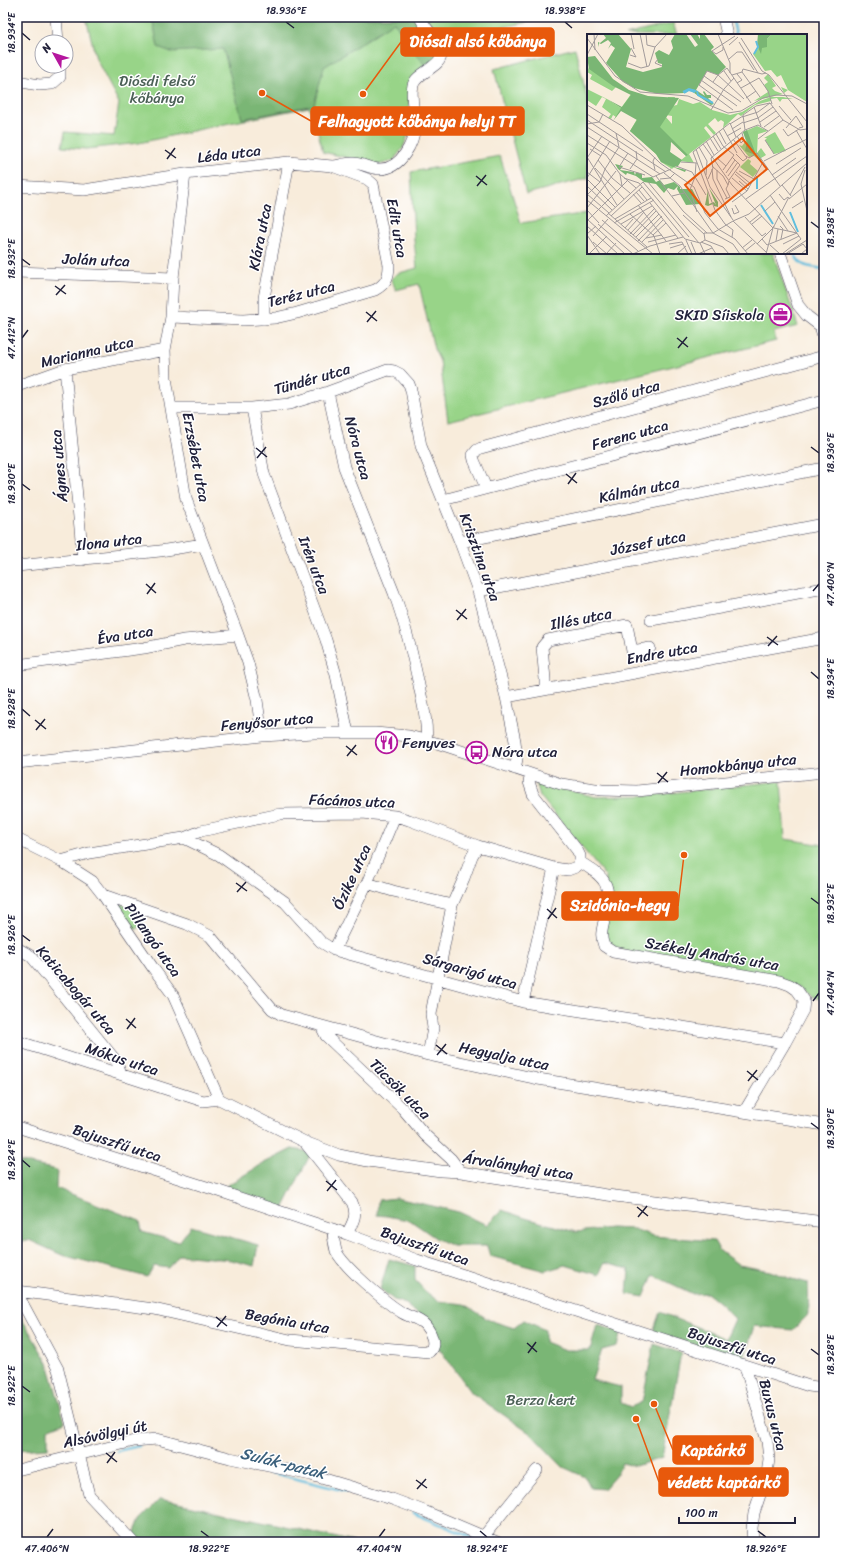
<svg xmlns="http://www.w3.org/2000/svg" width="841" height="1559" font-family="Sriracha,sans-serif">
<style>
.green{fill:#98d488;stroke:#5d7b62}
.forest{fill:#7ab674;stroke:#4e6c58}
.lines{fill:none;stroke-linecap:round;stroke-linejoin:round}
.stream{stroke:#60bede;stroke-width:2.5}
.minor-casing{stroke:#424053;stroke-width:12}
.minor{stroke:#fff;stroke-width:11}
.ticks{fill:none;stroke:#22223b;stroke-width:1.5}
.labels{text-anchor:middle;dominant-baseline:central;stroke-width:3;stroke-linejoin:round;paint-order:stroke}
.park-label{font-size:15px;fill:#4b6056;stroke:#fff}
.street-label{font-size:15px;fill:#22223b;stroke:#fff}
.poi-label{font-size:15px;fill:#22223b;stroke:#fff;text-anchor:start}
.water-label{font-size:16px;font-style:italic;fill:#3b607c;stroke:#fff}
.inset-river{fill:none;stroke:#60bede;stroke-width:2}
.inset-road{fill:none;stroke:#a29b9b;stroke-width:1}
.view{fill:#e8590c;fill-opacity:0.15;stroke:#e8590c;stroke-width:2}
.inset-edge{fill:none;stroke:#22223b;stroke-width:2}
.leader{fill:none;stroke:#e8590c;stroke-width:1.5}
.callout-dot{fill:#e8590c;stroke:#fff;stroke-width:1.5}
.callout{fill:#e8590c;stroke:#e8590c;stroke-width:1.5}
.callout-label{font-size:16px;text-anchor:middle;font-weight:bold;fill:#fff}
.neatline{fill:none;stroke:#22223b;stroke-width:1.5}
.ticks-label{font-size:10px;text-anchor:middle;fill:#22223b}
</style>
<rect width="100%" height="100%" fill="#fff"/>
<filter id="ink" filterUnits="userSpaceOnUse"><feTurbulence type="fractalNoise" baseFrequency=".025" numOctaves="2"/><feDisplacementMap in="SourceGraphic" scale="8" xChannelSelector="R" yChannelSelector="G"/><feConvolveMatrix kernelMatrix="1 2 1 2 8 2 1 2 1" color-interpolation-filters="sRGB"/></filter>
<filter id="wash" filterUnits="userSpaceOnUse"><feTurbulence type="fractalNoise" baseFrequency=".012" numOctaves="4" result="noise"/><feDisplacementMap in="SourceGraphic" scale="16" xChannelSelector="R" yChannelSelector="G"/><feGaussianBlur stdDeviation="0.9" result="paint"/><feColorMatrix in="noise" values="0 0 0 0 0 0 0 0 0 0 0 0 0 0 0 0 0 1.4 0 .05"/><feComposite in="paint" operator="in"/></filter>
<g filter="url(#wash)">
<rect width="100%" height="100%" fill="#f8ecdb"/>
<!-- green -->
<path class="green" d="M86,17H415L437,52L410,83L408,135L403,148L393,161L378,165L323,152L316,124H314L309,107L220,125L139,143L86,149L62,147L65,132L114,136L119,103L96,59Z
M426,17H551L462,36L447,44L432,28Z
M673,23L677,35H626Z
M575,48L588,101V178L526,194L494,69Z
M500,156L521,223L588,213V253H773L798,326L774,332L776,341L448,421L440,361L434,349L419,284L396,290L391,279L396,274L417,268L414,240L411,172Z
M781,781L785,839L824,845V999L811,997L800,987L613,951L605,935L606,877L540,796L536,782L596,797L652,795Z
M121,904L147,914L138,928H132L118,908Z"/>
<!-- forest -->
<path class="forest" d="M152,17H415L437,52L436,59L426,67L394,22L324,67L314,105L242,119L223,49L171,52L158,47Z
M292,1149L305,1151L310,1155L283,1209L226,1186L264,1163Z
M17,1161L57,1170L56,1188L140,1221L142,1232L179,1242L191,1226L258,1245L254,1266L231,1260L179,1255L169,1268L154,1266L147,1277L62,1255L29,1240L17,1242Z
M396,1198L459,1212L487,1225L502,1210L525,1218L576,1232L611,1228L634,1229L653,1236L714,1241L720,1251L739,1265L770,1271L789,1278L808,1283L809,1314L793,1330L754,1326L743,1361L653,1332L660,1312L726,1339L735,1319L721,1304L707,1293L693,1294L653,1275L644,1297L627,1294L629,1269L604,1263L599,1275L565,1265L545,1271L490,1256L487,1246H453L437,1239L411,1221L387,1216L377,1215L378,1200Z
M389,1259L415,1266V1280L425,1291L438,1301L464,1304L489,1320L514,1328L524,1320L545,1330V1342L565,1350H590L597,1325L621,1332L617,1346L602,1350L592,1380L621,1387V1403L631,1407L642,1402L654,1344L681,1353L662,1458L635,1466L622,1463L616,1475L604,1489L591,1488L585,1477L563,1467L531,1434L472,1393L438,1347L435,1334L428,1323L406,1304L394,1300L380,1289Z
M19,1314L48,1363L65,1422L48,1429V1448L17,1450V1315Z
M160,1499C225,1514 290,1526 354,1542H131L140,1519Z"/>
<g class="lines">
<!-- stream -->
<path class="stream" d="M732,17L736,34
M794,253C801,269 810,266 824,269
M117,1451L139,1446
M261,1470L349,1492
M413,1513L471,1537"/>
</g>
</g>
<g filter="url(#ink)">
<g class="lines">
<defs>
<path id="minor" d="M56,17L58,42
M723,17L727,35
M17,81L39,85L52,84L60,77V66
M334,166C340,165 347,163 353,163C362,163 370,169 380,169C401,169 414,143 415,125C415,112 410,98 413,85C417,72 442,67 441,54C440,40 425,30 420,17
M185,174L173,278L171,317L165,350L166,378L186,499L238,635L248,663L257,700L262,736
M17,186L84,190L185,174L289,162L332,166L367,179L373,184L389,265C389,277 386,284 375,290L297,313L275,318L243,320L171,317
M780,253L798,305L807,316L820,326L824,339
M17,272L173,278
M264,319V298L289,162
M65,369L83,560
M17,386L65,369L165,350
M328,392L344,467L394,593C406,626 414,660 421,695C424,709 428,726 426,741
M171,408H252L289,404L328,392L388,370L394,371L400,374L409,384L411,390L421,446L460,542L478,591L506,697L515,741L517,759L515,769
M252,408L264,474L326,640L336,675L348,733
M486,488L474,460L473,455L477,450L481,448L824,356
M443,500L824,400
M460,542L824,468
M17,566L160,551L203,544
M478,591L824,524
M651,620L720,608L824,588
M17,665L144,648L184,640L238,635
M545,689V679L542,647L548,640L627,625L632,651L650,648
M506,697L824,638
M17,763L262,736L314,733H375L409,736L440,744L561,784L602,790L637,791L824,772
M184,838L219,855L285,902L321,942L334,950L523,1002L785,1043
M17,839L61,861L92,881L103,895L153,968L173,995L219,1099
M61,861L89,853L184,838L201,831L280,814L362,813L395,816L409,820L478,846L554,868L568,870L576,867L580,862V856L577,850L533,794L529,782L531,775
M580,862C611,881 611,887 604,921C602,931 600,935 604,946L613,952L779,981L790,985L797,990L804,1000L803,1010L785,1043L744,1112
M367,883L393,891L452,905
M103,895L187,924L210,936L272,1009L282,1015L428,1055L538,1079L824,1125
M17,948L31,956L117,1062L121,1074
M334,950L367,883L395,816
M523,1002L554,868
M321,1026L326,1036L403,1109L425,1135L451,1159L461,1172
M17,1041L203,1101L219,1099
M428,1055L433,1028L431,1014L452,905L464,878L472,856L478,846
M219,1099L305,1142L339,1155L368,1161L441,1171L461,1172L607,1195L824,1222
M17,1127L219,1191L347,1234L417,1260L809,1386L824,1388
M306,1144L352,1202C358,1215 353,1222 347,1234
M17,1291L154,1309L290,1340L429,1352C437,1345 431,1332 425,1325C419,1318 408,1317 401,1312C385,1302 343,1266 336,1251C334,1244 333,1237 333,1229
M17,1293L58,1369L89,1495L133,1542
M745,1366L767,1441L769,1459L767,1474L754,1513L752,1528L753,1542
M17,1470L134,1441L157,1439L230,1458L311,1475L392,1499L424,1511L497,1542
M479,1542L537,1470"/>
</defs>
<!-- minor casing -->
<use href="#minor" class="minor-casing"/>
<!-- minor -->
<use href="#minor" class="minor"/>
</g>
</g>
<!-- ticks -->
<path class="ticks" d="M286,22L294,28M565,22L572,28M22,33L30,40M165,150L176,158M167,159L175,148M476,176L487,185M477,186L486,175M811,222L819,228M22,259L30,265M55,286L66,294M56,295L65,285M366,312L377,321M367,322L376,311M22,338L28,330M677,338L688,347M678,348L687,337M811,447L819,453M256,448L267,457M257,458L266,447M566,474L577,483M22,484L30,490M568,484L576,473M146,584L156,593M813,591L819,584M147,594L155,583M456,610L467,619M457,620L466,609M767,637L778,645M768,646L777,636M811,672L819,679M22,709L30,716M35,720L46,729M36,730L45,719M346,746L357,755M347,756L356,745M657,773L668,782M658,783L667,772M236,883L247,891M237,892L246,882M811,898L819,904M547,909L557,918M548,919L556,908M22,935L30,941M813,1001L819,993M126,1019L136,1028M127,1029L135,1018M436,1045L447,1054M437,1055L446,1044M747,1071L758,1080M748,1081L757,1070M811,1123L819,1129M22,1160L30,1167M326,1181L337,1190M327,1191L336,1180M637,1207L648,1216M638,1217L647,1206M216,1317L227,1326M217,1327L226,1316M527,1343L537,1352M811,1349L819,1355M528,1353L536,1342M22,1386L30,1392M106,1453L117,1462M107,1463L115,1452M416,1480L427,1488M417,1489L426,1479M201,1531L209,1537M480,1531L487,1537M758,1531L766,1537M47,1537L53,1529M379,1537L385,1529"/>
<!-- icons -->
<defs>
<symbol id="office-ring" viewBox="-11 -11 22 22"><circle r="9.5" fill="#fff" stroke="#b5179e" stroke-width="1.5"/><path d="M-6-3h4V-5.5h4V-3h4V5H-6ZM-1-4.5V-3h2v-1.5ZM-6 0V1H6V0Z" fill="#b5179e"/></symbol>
<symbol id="restaurant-ring" viewBox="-11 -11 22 22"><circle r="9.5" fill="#fff" stroke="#b5179e" stroke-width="1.5"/><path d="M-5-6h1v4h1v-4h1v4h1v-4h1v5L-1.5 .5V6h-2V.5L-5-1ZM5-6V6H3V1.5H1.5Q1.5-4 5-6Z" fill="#b5179e"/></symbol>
<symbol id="bus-ring" viewBox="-11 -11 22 22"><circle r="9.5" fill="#fff" stroke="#b5179e" stroke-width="1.5"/><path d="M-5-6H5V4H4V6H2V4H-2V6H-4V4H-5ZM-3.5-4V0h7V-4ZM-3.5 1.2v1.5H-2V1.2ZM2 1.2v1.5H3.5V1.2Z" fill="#b5179e"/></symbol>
</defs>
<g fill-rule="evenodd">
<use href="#office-ring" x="768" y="302" width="25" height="25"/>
<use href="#restaurant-ring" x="374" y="730" width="25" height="25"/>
<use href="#bus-ring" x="464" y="740" width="25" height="25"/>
</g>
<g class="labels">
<!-- park labels -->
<g class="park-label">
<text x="157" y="81">Diósdi felső<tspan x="157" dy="17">kőbánya</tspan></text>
<text x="541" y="1400">Berza kert</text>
</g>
<!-- street labels -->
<g class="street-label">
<text transform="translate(229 154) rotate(-7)">Léda utca</text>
<text transform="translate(397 228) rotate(80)">Edit utca</text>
<text transform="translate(260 237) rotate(-79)">Klára utca</text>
<text transform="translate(96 260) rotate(2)">Jolán utca</text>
<text transform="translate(301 294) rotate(-14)">Teréz utca</text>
<text transform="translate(87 352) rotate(-13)">Marianna utca</text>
<text transform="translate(312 379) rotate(-16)">Tündér utca</text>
<text transform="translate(626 394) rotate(-15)">Szőlő utca</text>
<text transform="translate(630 435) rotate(-15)">Ferenc utca</text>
<text transform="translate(358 448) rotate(75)">Nóra utca</text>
<text transform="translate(196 457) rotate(79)">Erzsébet utca</text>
<text transform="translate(59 466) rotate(-95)">Ágnes utca</text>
<text transform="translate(639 490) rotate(-11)">Kálmán utca</text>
<text transform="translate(109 542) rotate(-6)">Ilona utca</text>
<text transform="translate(648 543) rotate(-11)">József utca</text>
<text transform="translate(480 557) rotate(70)">Krisztina utca</text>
<text transform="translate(314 565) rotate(69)">Irén utca</text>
<text transform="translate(581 619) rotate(-11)">Illés utca</text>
<text transform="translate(125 635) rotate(-9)">Éva utca</text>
<text transform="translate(662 653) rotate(-10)">Endre utca</text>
<text transform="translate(267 722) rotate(-5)">Fenyősor utca</text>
<text transform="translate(738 765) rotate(-6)">Homokbánya utca</text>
<text transform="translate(352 801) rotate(2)">Fácános utca</text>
<text transform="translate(352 877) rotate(-65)">Őzike utca</text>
<text transform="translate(153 940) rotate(55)">Pillangó utca</text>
<text transform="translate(712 954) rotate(10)">Székely András utca</text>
<text transform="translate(470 971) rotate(16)">Sárgarigó utca</text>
<text transform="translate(76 990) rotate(49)">Katicabogár utca</text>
<text transform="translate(504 1056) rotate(12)">Hegyalja utca</text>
<text transform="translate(122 1059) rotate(18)">Mókus utca</text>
<text transform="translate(400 1089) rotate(45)">Tücsök utca</text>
<text transform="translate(117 1143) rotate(18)">Bajuszfű utca</text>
<text transform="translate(518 1166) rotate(9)">Árvalányhaj utca</text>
<text transform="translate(425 1246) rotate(19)">Bajuszfű utca</text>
<text transform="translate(287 1321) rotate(10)">Begónia utca</text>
<text transform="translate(732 1346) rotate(18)">Bajuszfű utca</text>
<text transform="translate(773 1415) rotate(76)">Buxus utca</text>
<text transform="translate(105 1434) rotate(-12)">Alsóvölgyi út</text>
</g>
<!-- poi labels -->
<g class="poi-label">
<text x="764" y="315" text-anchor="end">SKID Síiskola</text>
<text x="402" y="743">Fenyves</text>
<text x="492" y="752">Nóra utca</text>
</g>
<!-- water labels -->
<g class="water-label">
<text transform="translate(283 1463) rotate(14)">Sulák-patak</text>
</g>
</g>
<!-- overview -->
<g transform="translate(587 34)">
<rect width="220" height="220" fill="#f8ecdb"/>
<path d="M185,0H220V68L201,56L197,59L194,53L201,56L194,41L190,43L184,36L178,37L166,20ZM2,33L30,52L25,57L3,45L5,41L0,38ZM181,40L189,52L185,54L188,57L196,60L167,67L181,58L177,51L181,48L177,44ZM0,55L20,65L34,74L44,60L78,82L85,90V82L79,81L44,58L61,64H75L81,68V63H88L85,72L90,71L92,65L106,70L113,68L125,76L143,81L155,78L173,67L184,63H196L206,65H195L193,68L190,64L184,65V67L168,71L154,82L151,80L136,94L137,88L134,86L131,88L128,84L121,90L129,99L127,101L119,92L117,94L124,103L102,120L107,129L93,127L85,135L74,128L69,120L43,97L50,85L34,75L29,83L26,81L24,85L21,84L24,80L15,73L19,65L15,63L9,72L0,66ZM84,107L99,122L93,127L83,118L84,109L77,118L75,116ZM170,92L181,97L171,100L170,119L174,114L179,121L174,124L175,129L167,122L162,123L152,111L155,112L159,107L156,98ZM188,98L199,117L187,120L178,106L180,104H177ZM161,125L164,127L163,130L171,137L166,143L153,133Z" fill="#98d488" fill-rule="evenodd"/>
<path d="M16,0H31L44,15L39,33L56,38L75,33V30L71,29L68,19L72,16L82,21L86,14L84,7L88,0H99L108,13L111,11L103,0H110L113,5V0H117L127,13L124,16L139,33L131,41L120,37L109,56L118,62L116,58L117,57L120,61H124V64H121L127,70L124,71L103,56L98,59L71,60L47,54L36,48L19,29L28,14L24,11L21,15L24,9L21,6L14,10L12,9L11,13V8L13,9L19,4ZM171,0H185L180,5V13L175,14L174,20L170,11ZM8,22L26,45L42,56L61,62L92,64L73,93L101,121L99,122L84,108L83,118L95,126L91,132L87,133L99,136L98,138L74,128L69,120L43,97L50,86L34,77L26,87L34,74L20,65L35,73L44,61L26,52L2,35L0,23ZM160,96L168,118L166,122V120L158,117L160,108L156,98ZM28,130L36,132L33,136L47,138L48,141L49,138L55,140V144L65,143L69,148L73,146L77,151L87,148L93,153V155H105L113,170L99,171L90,155L91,152L87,156L81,154L77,159L69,150L57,148L49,142L40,139L39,141L31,135ZM122,154L131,168V173L127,172L126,170L121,172L118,171L121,156L122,170L127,168L129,171Z" fill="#7ab674"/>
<path class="inset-river" d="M167,20L171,13L169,7M110,57L111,61L126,69M96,58L102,55L109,57M97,59L102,56L108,58M170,142V155M174,171L186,190M203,178L211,198"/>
<path class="inset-road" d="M7,0L8,16M44,0L47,15M53,0L60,33M59,0L60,11L68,13M131,0L143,29V39M0,4L28,42L53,58L101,62L141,79L154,77L176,64L189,61L205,62L220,70M154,4L175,37L182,41L220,88M152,8L171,39M142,11L151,3M125,17L148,2M125,17L129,20L136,16V13M0,21L11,0M43,21L49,23L44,14M71,25L68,29L75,32M142,25L150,18H155L167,36M41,29L54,34L62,32M62,32L68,13L80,0M137,37L144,47M155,38L173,63M150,40L155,46L150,49M145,41L155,38L156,35L175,40L179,39M117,42L154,68M114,46L150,72M126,48L131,41L157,65M154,54L172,44L181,57L185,70M159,64L169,57M183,69L196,86L213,96L220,95M0,71L35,92L73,129L107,153L118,179L131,195M192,72L204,86M167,73L174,92M124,76L137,55L147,44M146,76L112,51L120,37L131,41L140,34L164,69M0,80L56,117M155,83L171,78L183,69M0,86L79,138M173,88L189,77M156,89L171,84L186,73M0,90L12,88L16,80M143,90L156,82M0,93L73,140M177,93L192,82M136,94L150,119M199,94L209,82L216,93L212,94M145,95L156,88M196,95L201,102L212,95M158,96L171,91L181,97M209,96L220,115M132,97L139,110M129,100L136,112L147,121M0,101L66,143L84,135M126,102L134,115M140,102L154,94M150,102L154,109L157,106L155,99M123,104L131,117M146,105L160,124L156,127L149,120M171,105L196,86M178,106L187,120M119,107L127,121M0,109L19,121L33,140L49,154M116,110L145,151L186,194M112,113L120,127L119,141M3,115L14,122M109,115L123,153L146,186M41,119L32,133L58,141M159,122L162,124L170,119L193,152M0,123L30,171M0,124L15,102M124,124L158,96L156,81L169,72L183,69M130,124L139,132M11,126L25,144L43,159M127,127L145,112M177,127L220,105M94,128L110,129M189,130L214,114M89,132L105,138L119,161M125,132L136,142L141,151L142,147M8,134L37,165M43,135L50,125L49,117M125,135L126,145L144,183M68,136L66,127L68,123M130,136V145L140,164M136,136L147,121M218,136L214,150L220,177M152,137L167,145M0,138L13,148M149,138L164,150M77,139L93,152L126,199L146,210L153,220M139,139L148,126M33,140L35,152M148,140L162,152M185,141L209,124M69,142L96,177L120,199M141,142L151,128M0,144L23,107M37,144L52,149L98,205L113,209L118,206L117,199H126L146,187L180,219M145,144L160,157M0,145L28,173M73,145L83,144L88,139M121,145L126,134L124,124M142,146L153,131L145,123M152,147L161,155M61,148L112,209M195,151L204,162M0,152L25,176M52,156L60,166M49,158L57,167M102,158L108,143L109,129M0,160L22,179M46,160L54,169M192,160L197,166L201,163M0,161L13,148L18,135L32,113L29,99M183,161L214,205L195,220M203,161L218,133M85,162L97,159M105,162L110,178M138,165L143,163L139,155L141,151M159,165L220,122M202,165L220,150M0,166L66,220M145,168L160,157L176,128M63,169L91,204M51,171L79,207M0,174L29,137M145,174L147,180L152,178L148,171M205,174L216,167M0,176L12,189M178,177L188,168M21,179L60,213M43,180L67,202L73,220M96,181L117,200M19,182L56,148L102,203M24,182L55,153M191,182L201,197M158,183L175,202L179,199M0,185L38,220M28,185L64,164M15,186L51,217M0,187L41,146M146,187L162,180L220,129M163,188L173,180M27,189L67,166M11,190L46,220M34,190L65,172M165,190L175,182M0,192L31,220M187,192L186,194L202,163M193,192L196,195L194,205M38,194L46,185M187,194L210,199M131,195L148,205L161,220M41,196L57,178M0,200L9,192M43,200L68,174M0,201L13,220M46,201L69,177M66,201L79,189M6,202L21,185M49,203L72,180M145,203L146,196L138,190L128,176L106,118L143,89L149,103M59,204L75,201M175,205L180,211L210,199M99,206L105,220M118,206L136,213L142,220M51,207L75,182M189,207L191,195M6,208L20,220M55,208L76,186M61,208L89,201M104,208L109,220M114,208L124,212L129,220M113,209L118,220M82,210L95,208L101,220M170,210L186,194M196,210L212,202M183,211L193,220M83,214L96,210M155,214L165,206M158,217L168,209M2,220L20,202M19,220L29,209M46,220L63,212L96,203M90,220L99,212M111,220L125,214M179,220L186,194M198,220L220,206M200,220L216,210L220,215L214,220"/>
<path class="view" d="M155,104L180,135L123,182L98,151Z"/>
<rect width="220" height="220" class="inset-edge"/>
</g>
<!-- callouts -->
<path class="leader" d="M363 94L401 42M262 93L311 121M684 855L678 906M654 1404L673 1450M636 1419L659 1482"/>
<g class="callout-dot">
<circle cx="363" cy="94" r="4"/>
<circle cx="262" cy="93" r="4"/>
<circle cx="684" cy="855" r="4"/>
<circle cx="654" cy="1404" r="4"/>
<circle cx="636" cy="1419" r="4"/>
</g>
<g class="callout">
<rect x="401" y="28" width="153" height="28" rx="4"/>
<rect x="311" y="107" width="213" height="28" rx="4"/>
<rect x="562" y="892" width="116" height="28" rx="4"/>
<rect x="673" y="1436" width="80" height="28" rx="4"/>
<rect x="659" y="1468" width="129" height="28" rx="4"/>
</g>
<g class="callout-label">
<text x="478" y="47">Diósdi alsó kőbánya</text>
<text x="417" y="127">Felhagyott kőbánya helyi TT</text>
<text x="620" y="911">Szidónia-hegy</text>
<text x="713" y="1456">Kaptárkő</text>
<text x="724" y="1488">védett kaptárkő</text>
</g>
<!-- margin -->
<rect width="841" height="1559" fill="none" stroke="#fff" stroke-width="44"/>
<!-- north arrow -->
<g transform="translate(54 54) rotate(309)"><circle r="19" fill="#ffffff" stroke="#a7a7b1"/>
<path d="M0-3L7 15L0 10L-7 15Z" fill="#b5179e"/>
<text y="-6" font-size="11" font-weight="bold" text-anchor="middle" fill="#22223b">N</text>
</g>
<!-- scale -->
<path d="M679 1517v6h116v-6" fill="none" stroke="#22223b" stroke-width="2"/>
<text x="685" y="1517" font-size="12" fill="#22223b" stroke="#ffffff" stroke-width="3" paint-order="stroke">100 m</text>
<rect x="22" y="22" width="797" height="1515" class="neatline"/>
<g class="ticks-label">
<text x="286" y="14">18.936°E</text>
<text x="565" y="14">18.938°E</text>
<text transform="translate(11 33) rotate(-90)" y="4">18.934°E</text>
<text transform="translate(830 228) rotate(-90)" y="4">18.938°E</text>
<text transform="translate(11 259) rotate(-90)" y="4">18.932°E</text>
<text transform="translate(11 338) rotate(-90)" y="4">47.412°N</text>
<text transform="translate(830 453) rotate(-90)" y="4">18.936°E</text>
<text transform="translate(11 484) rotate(-90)" y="4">18.930°E</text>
<text transform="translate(830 584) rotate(-90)" y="4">47.406°N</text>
<text transform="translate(830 679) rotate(-90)" y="4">18.934°E</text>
<text transform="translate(11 709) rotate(-90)" y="4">18.928°E</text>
<text transform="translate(830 904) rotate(-90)" y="4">18.932°E</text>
<text transform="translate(11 935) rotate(-90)" y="4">18.926°E</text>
<text transform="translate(830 993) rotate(-90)" y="4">47.404°N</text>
<text transform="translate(830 1129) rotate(-90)" y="4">18.930°E</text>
<text transform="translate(11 1160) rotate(-90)" y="4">18.924°E</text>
<text transform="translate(830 1355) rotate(-90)" y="4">18.928°E</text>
<text transform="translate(11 1386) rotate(-90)" y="4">18.922°E</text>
<text x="47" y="1552">47.406°N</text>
<text x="209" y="1552">18.922°E</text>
<text x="379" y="1552">47.404°N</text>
<text x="487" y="1552">18.924°E</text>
<text x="766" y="1552">18.926°E</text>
</g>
</svg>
